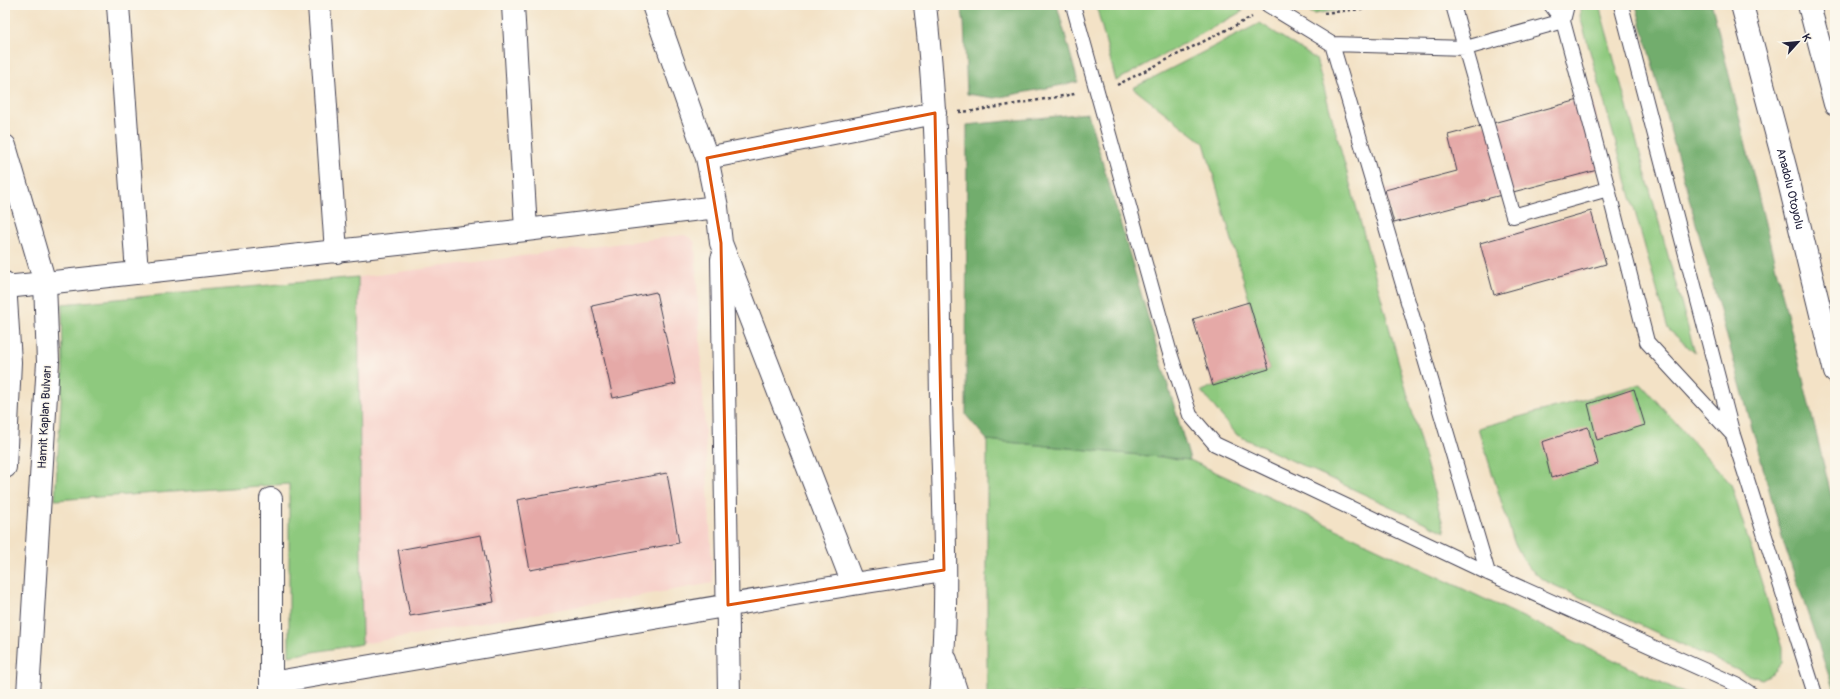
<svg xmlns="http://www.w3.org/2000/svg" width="1840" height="699" font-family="Pangolin,sans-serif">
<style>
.built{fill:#f7d0c9}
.green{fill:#8ec97e;stroke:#58765c}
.forest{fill:#72ad6d;stroke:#4a6854}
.building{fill:#e5a9a7}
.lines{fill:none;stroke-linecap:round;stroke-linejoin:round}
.service-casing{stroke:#413f50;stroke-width:16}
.minor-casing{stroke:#413f50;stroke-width:24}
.tertiary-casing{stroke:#413f50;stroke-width:24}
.secondary-casing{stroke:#413f50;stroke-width:24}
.motorway-casing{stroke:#413f50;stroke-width:24}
.path{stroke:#413f50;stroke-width:2.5;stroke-dasharray:3 3;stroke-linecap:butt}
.service{stroke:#fff;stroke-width:14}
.minor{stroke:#fff;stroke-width:22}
.tertiary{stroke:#fff;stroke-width:22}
.secondary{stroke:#fff;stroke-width:22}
.motorway{stroke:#fff;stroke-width:22}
.marked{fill:none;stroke:#de560e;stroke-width:3;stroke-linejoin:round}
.labels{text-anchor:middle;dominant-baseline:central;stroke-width:3;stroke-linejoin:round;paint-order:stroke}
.street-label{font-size:12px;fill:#22223b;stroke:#fbf7ec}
</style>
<rect width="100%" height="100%" fill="#fbf7ec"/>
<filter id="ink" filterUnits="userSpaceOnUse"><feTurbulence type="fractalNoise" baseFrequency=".025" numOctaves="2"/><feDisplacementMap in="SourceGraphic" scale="8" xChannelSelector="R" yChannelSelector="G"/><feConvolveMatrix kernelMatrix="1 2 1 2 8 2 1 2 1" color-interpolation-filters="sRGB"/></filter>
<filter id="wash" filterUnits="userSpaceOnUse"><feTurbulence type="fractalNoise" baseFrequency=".012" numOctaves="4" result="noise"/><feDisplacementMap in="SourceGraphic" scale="16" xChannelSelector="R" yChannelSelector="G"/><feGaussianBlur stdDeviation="0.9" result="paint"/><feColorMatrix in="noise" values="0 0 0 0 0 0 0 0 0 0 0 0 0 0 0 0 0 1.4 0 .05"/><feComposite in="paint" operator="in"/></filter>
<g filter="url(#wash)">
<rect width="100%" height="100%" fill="#f3e2c6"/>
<!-- built -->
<path class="built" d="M684,235L691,238L695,243L713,583L362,644L353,278Z"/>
<!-- green -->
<path class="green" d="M1096,5H1233L1243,11L1116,81Z
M1296,5H1368L1314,14Z
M1582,5H1599L1695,353L1668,329L1580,16Z
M1260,23L1316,59L1445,532L1237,435L1201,391L1213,386L1269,369L1204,143L1133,88Z
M358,277L362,644L289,656V484L55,500L63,369L62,304Z
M1641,384L1731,484L1782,648V663L1774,672L1762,679L1748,675L1543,580L1527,566L1514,542L1478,428Z
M987,440L1190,460L1686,694H987Z"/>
<!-- forest -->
<path class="forest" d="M961,5H1057L1078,82L995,98L967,94L964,23Z
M1636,5H1712L1835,511V694L1784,544Z
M1088,113L1190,460L987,440L966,415L967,125Z"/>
<g id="blocks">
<!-- building -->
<path class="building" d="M1590,97L1609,167L1394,223L1385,190L1457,171L1448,135Z
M1591,211L1606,264L1494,295L1480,243Z
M656,292L676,384L613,398L592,306Z
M1249,302L1269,369L1213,386L1193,319Z
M1634,389L1645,425L1597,440L1588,404Z
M1588,427L1598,464L1551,478L1542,442Z
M667,473L679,543L530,570L517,500Z
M481,535L494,602L410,616L398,550Z"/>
</g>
</g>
<g filter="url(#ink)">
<use href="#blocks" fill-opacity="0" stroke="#413f50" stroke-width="1"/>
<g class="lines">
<defs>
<path id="service" d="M1073,5L1169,350L1190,415L1215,444L1488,573L1737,685L1751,694
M1268,5L1332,44L1466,48L1563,21L1551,5
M1453,5L1513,216L1608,189
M1567,5L1563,21L1608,189L1647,342L1732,434
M1621,5L1733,435L1815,694
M1332,44L1488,573"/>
<path id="minor" d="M118,5L137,273
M319,5L336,252
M513,5L526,230
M653,5L707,158L717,207L721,243L853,584
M707,158L935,113
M722,259L729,694
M45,283L526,230L717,207
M271,499V694
M271,683L853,584L944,570"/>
<path id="tertiary" d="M925,5C940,136 939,268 941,400C943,496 950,599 940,694
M5,287L45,283
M946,660L957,694"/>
<path id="secondary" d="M5,146L45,283L48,362L28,694
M5,283L10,362L5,467"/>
<g id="motorway">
<path id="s1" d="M1742,5L1786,170L1835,372"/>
<path d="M1809,5L1835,104"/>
</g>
</defs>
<!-- service casing -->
<use href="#service" class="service-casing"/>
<!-- minor casing -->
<use href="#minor" class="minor-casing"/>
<!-- tertiary casing -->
<use href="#tertiary" class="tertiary-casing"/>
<!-- secondary casing -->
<use href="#secondary" class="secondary-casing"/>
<!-- motorway casing -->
<use href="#motorway" class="motorway-casing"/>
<!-- path -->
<path class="path" d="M1324,13L1361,9L1368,5
M1117,85L1252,17
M959,112L973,111L1075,94"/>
<!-- service -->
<use href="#service" class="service"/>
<!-- minor -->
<use href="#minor" class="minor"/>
<!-- tertiary -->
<use href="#tertiary" class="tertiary"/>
<!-- secondary -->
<use href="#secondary" class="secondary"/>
<!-- motorway -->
<use href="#motorway" class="motorway"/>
</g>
</g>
<!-- marked area -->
<path class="marked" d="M935,113L944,570L728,605L721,243L707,158Z"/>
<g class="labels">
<!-- street labels -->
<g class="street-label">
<text stroke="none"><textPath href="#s1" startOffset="190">Anadolu Otoyolu</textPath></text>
<text transform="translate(45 417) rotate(-87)">Hamit Kaplan Bulvarı</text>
</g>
</g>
<!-- margin -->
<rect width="1840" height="699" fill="none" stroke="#fbf7ec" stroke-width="20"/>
<!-- north arrow -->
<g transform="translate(1798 42) rotate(63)" stroke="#fbf7ec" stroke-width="3" paint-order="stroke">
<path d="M0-3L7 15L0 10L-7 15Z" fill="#22223b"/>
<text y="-6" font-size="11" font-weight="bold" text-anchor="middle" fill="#22223b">K</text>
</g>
</svg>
